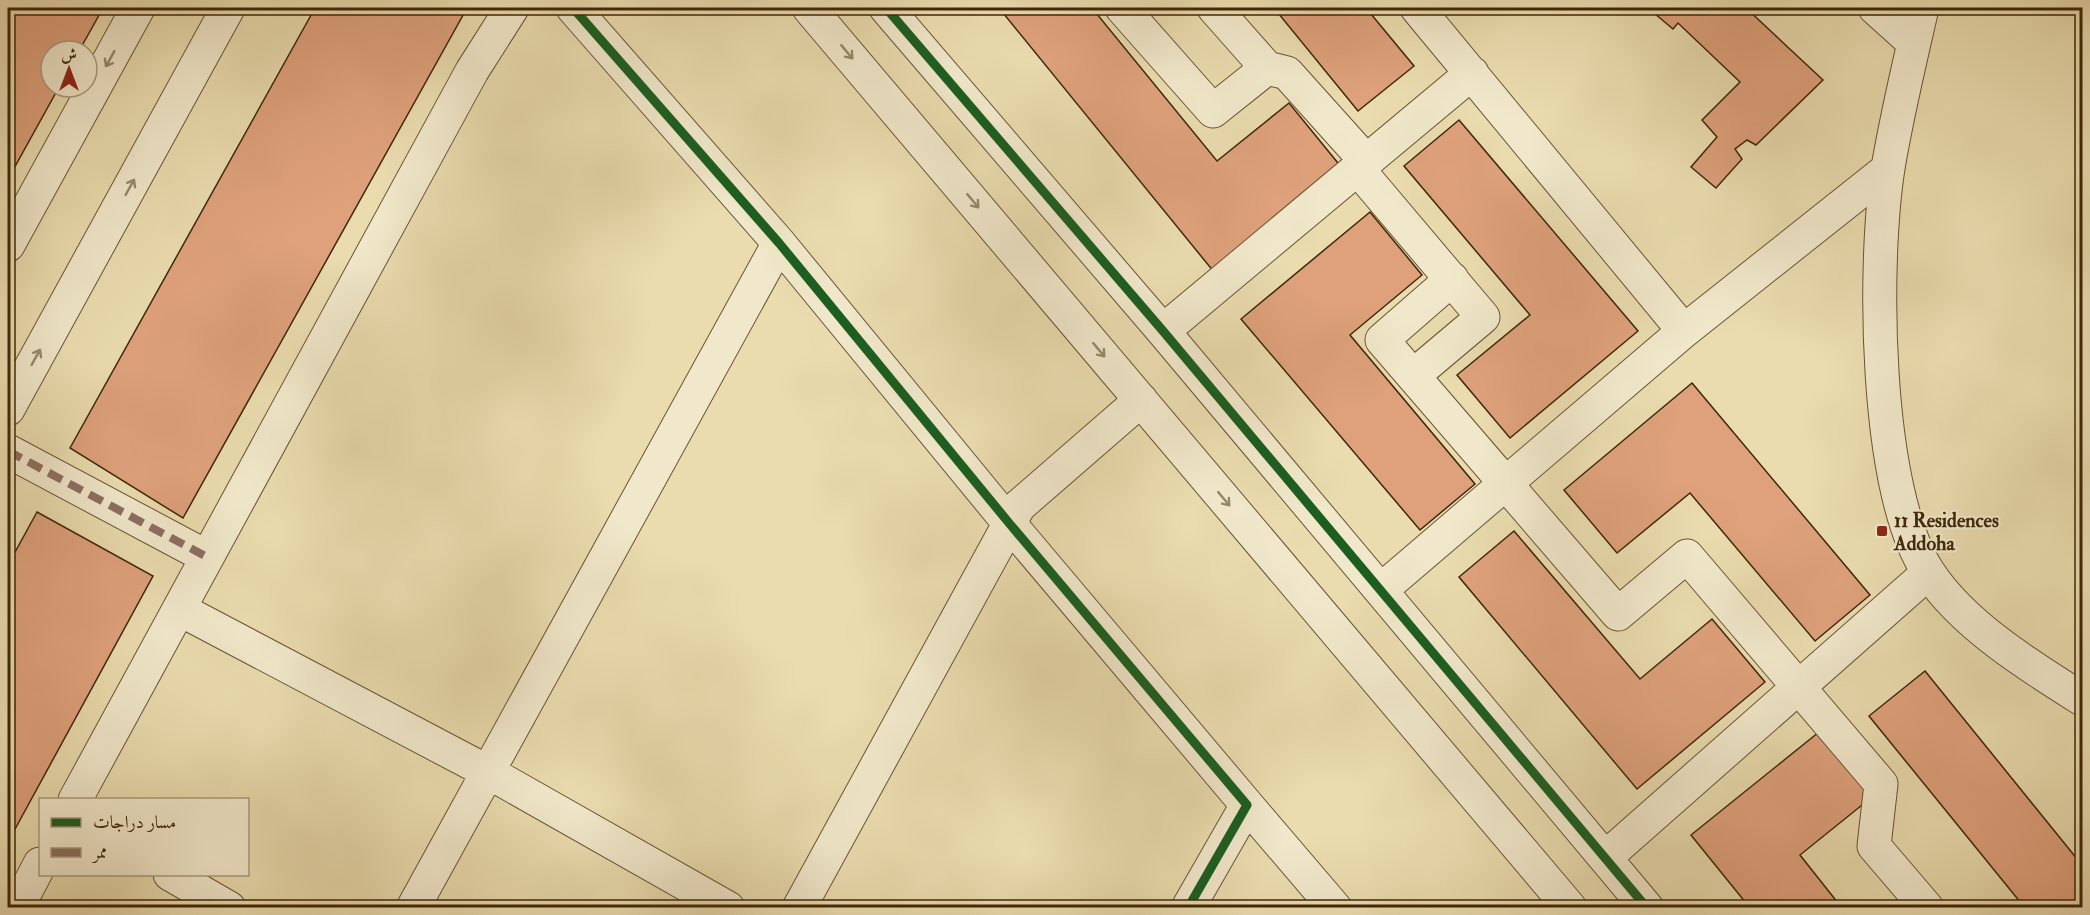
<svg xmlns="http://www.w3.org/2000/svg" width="2090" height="915" font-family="'IM FELL Double Pica',Amiri,serif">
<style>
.building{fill:#dea17c;stroke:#3e2709;stroke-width:1.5}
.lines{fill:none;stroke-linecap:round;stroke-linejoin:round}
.minor-casing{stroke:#695432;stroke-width:35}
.minor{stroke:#f1e8cb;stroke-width:33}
.quiet{stroke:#8d6e63;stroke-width:8;stroke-dasharray:15 8;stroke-linecap:butt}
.cycleway-casing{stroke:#f1e8cb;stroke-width:13}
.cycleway{stroke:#1b5e20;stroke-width:9}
.oneway{stroke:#98886a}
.poi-dot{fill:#8f2418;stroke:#f1e8cb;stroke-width:2}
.labels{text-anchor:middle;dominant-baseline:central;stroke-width:4.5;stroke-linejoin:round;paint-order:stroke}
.poi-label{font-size:20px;font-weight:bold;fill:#3e2709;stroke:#f1e8cb;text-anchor:start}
</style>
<rect width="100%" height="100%" fill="#eadcaf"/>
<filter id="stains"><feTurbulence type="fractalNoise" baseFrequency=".00333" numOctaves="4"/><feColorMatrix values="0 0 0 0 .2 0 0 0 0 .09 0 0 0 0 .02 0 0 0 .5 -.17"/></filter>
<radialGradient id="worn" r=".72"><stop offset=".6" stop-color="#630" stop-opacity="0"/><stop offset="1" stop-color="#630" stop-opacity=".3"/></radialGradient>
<!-- building -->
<path class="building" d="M8,8H103L79,51H51V87H59L8,179Z
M315,8H467L183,518L70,448Z
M999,8H1092L1217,161L1289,103L1342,168L1214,272Z
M1274,8H1366L1414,66L1358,111Z
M1648,8H1746L1823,80L1756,145L1747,140L1735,149L1742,159L1716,188L1691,167L1717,137L1702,120L1740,82L1678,23L1673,29Z
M1459,120L1638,331L1510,438L1457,375L1530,315L1404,166Z
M1370,212L1422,275L1350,335L1475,484L1420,530L1241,319Z
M1692,383L1870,595L1815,641L1690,493L1617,553L1564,490Z
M37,512L153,576L8,842V565Z
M1514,531L1640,679L1712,619L1765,682L1637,789L1459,577Z
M1925,671L2082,865V908H2025L1869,716Z
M1819,732L1872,797L1800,855L1842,908H1750L1691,835Z"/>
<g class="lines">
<defs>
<path id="minor" d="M573,8L779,243L1009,523L1247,805L1188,908
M809,8L1570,908
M886,8L1163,331L1647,908
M1122,8L1213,111L1267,68
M1214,8L1267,68L1287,73L1366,161
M1417,8L1684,331
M1875,8L1914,43
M1922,8C1910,61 1897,114 1888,168C1873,264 1874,492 1929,573C1963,625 2031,667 2082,699
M1357,168L1483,317L1413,376
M8,245L138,8
M1452,279L1382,340L1618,614L1687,556L1881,784L1874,846L1927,908
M1163,331L1472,73
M8,409L228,8
M8,451L207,557
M1381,590L1684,331L1888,169
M179,609L488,772L728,908
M75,800L472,71L512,8
M1247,805L1335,908
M1606,857L1928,573
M170,874L229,908
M17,908L40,864
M413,908L779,243
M799,908L1019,506L1141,400"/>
</defs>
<!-- minor casing -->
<use href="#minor" class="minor-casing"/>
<!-- minor -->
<use href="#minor" class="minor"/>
<!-- quiet -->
<path class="quiet" d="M8,451L207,557"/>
<defs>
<path id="cycleway" d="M573,8L779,243L1009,523L1247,805L1188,908
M886,8L1163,331L1647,908"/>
</defs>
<!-- cycleway casing -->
<use href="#cycleway" class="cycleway-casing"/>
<!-- cycleway -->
<use href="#cycleway" class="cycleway"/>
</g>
<!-- one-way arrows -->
<defs><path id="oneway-shaft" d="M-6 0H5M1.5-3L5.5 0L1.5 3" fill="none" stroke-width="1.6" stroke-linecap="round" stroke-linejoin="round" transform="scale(1.5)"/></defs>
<g class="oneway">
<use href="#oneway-shaft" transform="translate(847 52) rotate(50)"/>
<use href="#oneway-shaft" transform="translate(110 59) rotate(119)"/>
<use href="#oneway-shaft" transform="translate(130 187) rotate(-61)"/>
<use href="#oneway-shaft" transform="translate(973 201) rotate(50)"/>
<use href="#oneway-shaft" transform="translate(1099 350) rotate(50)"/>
<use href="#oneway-shaft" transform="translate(36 357) rotate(-61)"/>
<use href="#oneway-shaft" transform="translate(1224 499) rotate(50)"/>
</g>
<!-- markers -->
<rect class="poi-dot" x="1876" y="525" width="12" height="12" rx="3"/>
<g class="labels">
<!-- poi labels -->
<g class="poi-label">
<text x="1894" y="520">11 Residences<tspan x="1894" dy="23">Addoha</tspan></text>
</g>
</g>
<!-- margin -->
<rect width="2090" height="915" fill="none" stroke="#eadcaf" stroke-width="30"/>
<rect x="9" y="9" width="2072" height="897" fill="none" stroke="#3e2709" stroke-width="3"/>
<rect x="15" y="15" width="2060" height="885" fill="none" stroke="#3e2709" stroke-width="1.5"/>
<!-- legend -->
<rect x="39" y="798" width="210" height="78" fill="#f1e8cb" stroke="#a99b7d" stroke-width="1.5"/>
<rect x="51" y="818" width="30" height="9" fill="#1b5e20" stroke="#a99b7d" stroke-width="1.5"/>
<text x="93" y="828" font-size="18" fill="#3e2709">مسار دراجات</text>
<rect x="51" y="848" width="30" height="9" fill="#8d6e63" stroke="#a99b7d" stroke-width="1.5"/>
<text x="93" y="858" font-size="18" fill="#3e2709">ممر</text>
<!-- north arrow -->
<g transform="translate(69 69)"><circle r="28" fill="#f1e8cb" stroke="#a99b7d" stroke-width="1.5"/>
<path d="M0-4.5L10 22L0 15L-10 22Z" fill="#8f2418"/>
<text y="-9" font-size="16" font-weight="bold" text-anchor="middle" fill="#3e2709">ش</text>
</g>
<rect width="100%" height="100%" filter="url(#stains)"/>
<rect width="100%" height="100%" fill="url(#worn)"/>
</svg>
